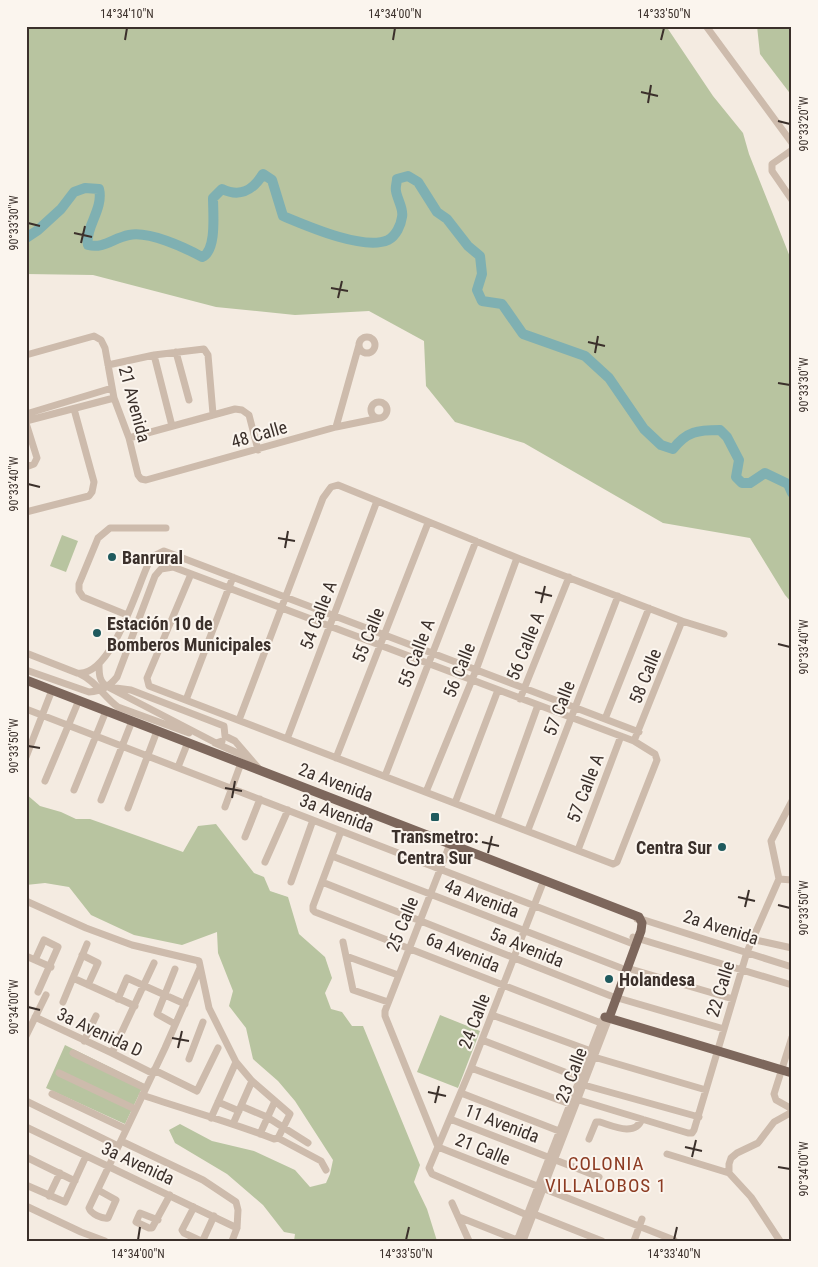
<svg xmlns="http://www.w3.org/2000/svg" width="818" height="1267" font-family="'Roboto Condensed',sans-serif">
<style>
.green{fill:#b8c4a0}
.lines{fill:none;stroke-linecap:round;stroke-linejoin:round}
.river{stroke:#7fb0b2;stroke-width:10}
.minor{stroke:#cdbbac;stroke-width:7}
.major{stroke:#7d675c;stroke-width:9}
.ticks{fill:none;stroke:#3b302b;stroke-width:2}
.poi-dot{fill:#1f5a5e;stroke:#fbf5ee;stroke-width:2}
.labels{text-anchor:middle;dominant-baseline:central;stroke-width:4;stroke-linejoin:round;paint-order:stroke}
.street-label{font-size:18px;fill:#3b302b;stroke:#fbf5ee}
.poi-label{font-size:18px;font-weight:bold;fill:#3b302b;stroke:#fbf5ee;text-anchor:start}
.neighbourhood-label{font-size:19px;letter-spacing:1px;fill:#8c3b22;stroke:#fbf5ee}
.neatline{fill:none;stroke:#3b302b;stroke-width:2}
.ticks-label{font-size:12px;text-anchor:middle;fill:#3b302b}
</style>
<rect width="100%" height="100%" fill="#f4ebe1"/>
<!-- green -->
<path class="green" d="M26,26H666L713,96L743,133L749,154L792,262V603L785,595L750,538L663,523L524,443L455,422L426,386L424,341L369,311L295,315L216,307L93,275L26,274Z
M757,26H790L792,29V96L760,54Z
M62,535L78,541L66,572L50,566Z
M26,794L40,806L61,812L76,819H90L183,852L198,826L216,824L254,873L264,877L270,891L288,897L299,934L325,957L332,978L325,993L331,1009L342,1012L352,1026H363L420,1165L414,1182L427,1209L437,1241H294L295,1234L284,1232L263,1205L227,1174L175,1143L169,1130L180,1124L212,1141L254,1151L295,1170L310,1187L326,1183L330,1174L333,1160L295,1101L278,1081L253,1059L246,1028L229,1006L233,991L218,953L217,932L182,945L134,935L91,915L69,887L45,883L26,885Z
M440,1015L480,1031L458,1088L417,1072Z
M65,1045L144,1084L125,1124L46,1088Z"/>
<g class="lines">
<!-- river -->
<path class="river" d="M26,238L38,230L61,209L74,192L85,188L99,189C104,209 84,229 88,245C104,249 113,238 129,235C149,231 184,247 202,257C217,251 213,213 213,198L222,189C241,198 253,190 263,174L272,180L283,216C307,226 364,251 388,240C396,236 401,225 402,217C404,209 397,199 396,191C395,187 397,183 397,179L408,176L418,182L437,212L447,219L468,246L480,256L482,274L477,290L482,301L502,304L523,334L585,356L609,378L644,429L661,445L673,449C687,431 698,430 720,430L727,437L739,460L736,477L742,483H750L765,473L788,484L792,493"/>
<!-- minor -->
<path class="minor" d="M706,26L792,143
M792,150L772,164V171L792,200
M359 345a8 8 0 1 1 16 0a8 8 0 1 1-16 0Z
M176,352L189,400
M26,355L94,336L101,340L105,348L114,398L129,438L138,475L141,479L146,480L336,427L380,418
M154,355L172,426
M108,365L154,355L204,349L208,355L213,414
M371 410a8 8 0 1 1 16 0a8 8 0 1 1-16 0Z
M26,414L112,388
M26,421L114,398
M26,423L37,458L34,464L26,467
M336,427L359,345
M129,438L235,409L242,410L249,415L258,450
M26,512L89,496L92,492L94,482L74,409
M127,615L83,597L79,591V584L98,538L110,528H166
M26,653L77,673C112,678 137,586 150,560L152,557L164,551L639,732
M99,664C99,674 99,682 108,687
M26,670L89,692C101,691 109,687 117,677L155,576L161,569L173,567L634,741L655,754L657,760L617,862L613,864L149,686L147,678L191,574
M80,674C96,681 104,697 118,707L189,733
M520,699L569,577
M186,700L233,577
M26,709L636,945
M605,719L649,608
M239,720L323,498L331,487L338,485L520,559L682,621L724,634
M287,739L377,501
M222,741L216,743L108,687L131,690L224,726L225,736L235,741L260,770
M634,741L682,621
M215,743L249,758
M26,757L52,690
M336,758L428,523
M178,767L188,742
M385,776L476,541
M45,781L79,700
M74,790L106,711
M426,792L476,670L517,558
M101,800L132,721
M455,803L498,690
M225,807L241,763
M128,808L157,731
M497,819L538,705
M528,830L618,596
M341,831L313,906V910L315,912L601,1023
M245,837L260,799
M450,844L385,1011V1016L438,1147L674,1240
M578,850L621,736
M332,856L621,968
M265,862L288,810
M779,879L792,880
M291,882L313,820
M322,882L611,996L724,1029
M26,901L86,928L132,945L199,961L209,1008L236,1062L252,1081L290,1114L278,1138
M637,919H641L792,967
M633,937L792,985
M751,939L792,948
M343,942L353,990L388,1002
M82,955L98,963L88,985
M26,956L51,967
M346,956L398,975
M35,960L44,940L58,947L38,992
M627,968L733,999
M175,969L157,1014L175,1024
M73,978L135,1006
M118,999L127,978L185,1004
M63,1002L87,944
M492,1015L591,1051
M35,1017L112,1053L152,1073
M26,1036L46,995
M792,1037L774,1094L776,1100L792,1109
M482,1040L580,1078
M84,1041L96,1016
M73,1053L145,1088
M112,1053L154,963
M594,1057L706,1090
M189,1059L203,1022
M471,1068L570,1104
M154,1070L197,1091L218,1048
M59,1073L135,1109
M584,1085L699,1117
M461,1093L559,1131
M52,1094L126,1129
M142,1095C186,1110 231,1122 274,1139L278,1138L321,1161L326,1170
M579,1100L688,1133H692L694,1130L747,952L779,879L771,841L792,801
M26,1101L118,1146
M218,1102L239,1111
M241,1106L267,1117L308,1143
M211,1118L236,1062
M450,1119L599,1177
M233,1124L252,1081
M26,1127L237,1228
M260,1134L275,1101
M589,1139L596,1122H600C613,1126 635,1137 642,1119
M121,1141L203,1180L236,1202L238,1210L237,1228L232,1241
M667,1154L729,1173L751,1197L780,1241
M26,1157L75,1181
M729,1173V1164L731,1158L737,1153L758,1143L774,1122L792,1112
M26,1185L65,1202L86,1156
M98,1190L116,1200L108,1218C102,1219 91,1214 89,1208L165,1048L200,968
M49,1196L60,1173
M452,1203L469,1241
M26,1206L81,1232L105,1241
M194,1207L182,1230L184,1233L201,1241L203,1240L214,1216
M534,1214L602,1241
M527,1215L432,1174L429,1168L471,1068L544,880
M459,1217L517,1240
M158,1220L140,1213L136,1222L149,1228H152L170,1195
M517,1241L603,1019
M523,1241L609,1018
M634,1241L642,1219"/>
<!-- major -->
<path class="major" d="M26,680L639,917L642,923L641,931L609,1018
M605,1017L792,1073"/>
</g>
<!-- ticks -->
<path class="ticks" d="M125,40L127,28M393,40L395,28M661,40L664,28M641,92L658,96M648,103L651,85M778,121L790,124M28,223L40,226M74,233L92,237M81,243L85,226M331,288L348,291M338,298L342,281M588,342L605,346M595,353L598,336M778,383L790,385M28,484L40,487M278,538L295,541M285,548L288,531M535,592L552,596M541,603L545,586M778,644L790,647M28,746L40,748M225,788L242,791M232,798L235,781M482,842L499,846M488,853L492,836M738,897L755,901M778,905L790,908M745,907L749,890M28,1007L40,1010M172,1038L189,1041M178,1048L182,1031M428,1092L446,1096M435,1103L439,1086M685,1147L702,1151M692,1157L696,1140M778,1167L790,1169M138,1240L140,1227M406,1240L409,1227M674,1240L677,1227"/>
<!-- markers -->
<g class="poi-dot">
<circle cx="112" cy="557" r="5"/>
<circle cx="97" cy="633" r="5"/>
<rect x="430" y="812" width="10" height="10" rx="2.5"/>
<circle cx="722" cy="847" r="5"/>
<circle cx="609" cy="979" r="5"/>
</g>
<g class="labels">
<!-- street labels -->
<g class="street-label">
<text transform="translate(135 404) rotate(75)">21 Avenida</text>
<text transform="translate(259 434) rotate(-16)">48 Calle</text>
<text transform="translate(318 615) rotate(-69)">54 Calle A</text>
<text transform="translate(368 635) rotate(-68)">55 Calle</text>
<text transform="translate(525 646) rotate(-68)">56 Calle A</text>
<text transform="translate(416 653) rotate(-69)">55 Calle A</text>
<text transform="translate(459 670) rotate(-68)">56 Calle</text>
<text transform="translate(645 676) rotate(-68)">58 Calle</text>
<text transform="translate(559 708) rotate(-69)">57 Calle</text>
<text transform="translate(336 782) rotate(21)">2a Avenida</text>
<text transform="translate(585 788) rotate(-69)">57 Calle A</text>
<text transform="translate(337 813) rotate(21)">3a Avenida</text>
<text transform="translate(482 898) rotate(21)">4a Avenida</text>
<text transform="translate(402 924) rotate(-68)">25 Calle</text>
<text transform="translate(721 927) rotate(18)">2a Avenida</text>
<text transform="translate(527 947) rotate(22)">5a Avenida</text>
<text transform="translate(463 952) rotate(22)">6a Avenida</text>
<text transform="translate(720 989) rotate(-73)">22 Calle</text>
<text transform="translate(474 1021) rotate(-69)">24 Calle</text>
<text transform="translate(100 1032) rotate(25)">3a Avenida D</text>
<text transform="translate(571 1075) rotate(-69)">23 Calle</text>
<text transform="translate(502 1123) rotate(21)">11 Avenida</text>
<text transform="translate(483 1149) rotate(22)">21 Calle</text>
<text transform="translate(138 1163) rotate(25)">3a Avenida</text>
</g>
<!-- poi labels -->
<g class="poi-label">
<text x="122" y="557">Banrural</text>
<text x="107" y="623">Estación 10 de<tspan x="107" dy="21">Bomberos Municipales</tspan></text>
<text x="435" y="836" text-anchor="middle">Transmetro:<tspan x="435" dy="21">Centra Sur</tspan></text>
<text x="712" y="847" text-anchor="end">Centra Sur</text>
<text x="619" y="979">Holandesa</text>
</g>
<!-- neighbourhood labels -->
<g class="neighbourhood-label">
<text x="606" y="1163">COLONIA<tspan x="606" dy="22">VILLALOBOS 1</tspan></text>
</g>
</g>
<!-- border -->
<rect width="818" height="1267" fill="none" stroke="#fbf5ee" stroke-width="55"/>
<rect x="28" y="28" width="762" height="1212" class="neatline"/>
<g class="ticks-label">
<text x="127" y="18">14°34'10"N</text>
<text x="395" y="18">14°34'00"N</text>
<text x="664" y="18">14°33'50"N</text>
<text transform="translate(804 124) rotate(-90)" y="4">90°33'20"W</text>
<text transform="translate(14 223) rotate(-90)" y="4">90°33'30"W</text>
<text transform="translate(804 385) rotate(-90)" y="4">90°33'30"W</text>
<text transform="translate(14 484) rotate(-90)" y="4">90°33'40"W</text>
<text transform="translate(804 647) rotate(-90)" y="4">90°33'40"W</text>
<text transform="translate(14 746) rotate(-90)" y="4">90°33'50"W</text>
<text transform="translate(804 908) rotate(-90)" y="4">90°33'50"W</text>
<text transform="translate(14 1007) rotate(-90)" y="4">90°34'00"W</text>
<text transform="translate(804 1169) rotate(-90)" y="4">90°34'00"W</text>
<text x="138" y="1258">14°34'00"N</text>
<text x="406" y="1258">14°33'50"N</text>
<text x="674" y="1258">14°33'40"N</text>
</g>
</svg>
